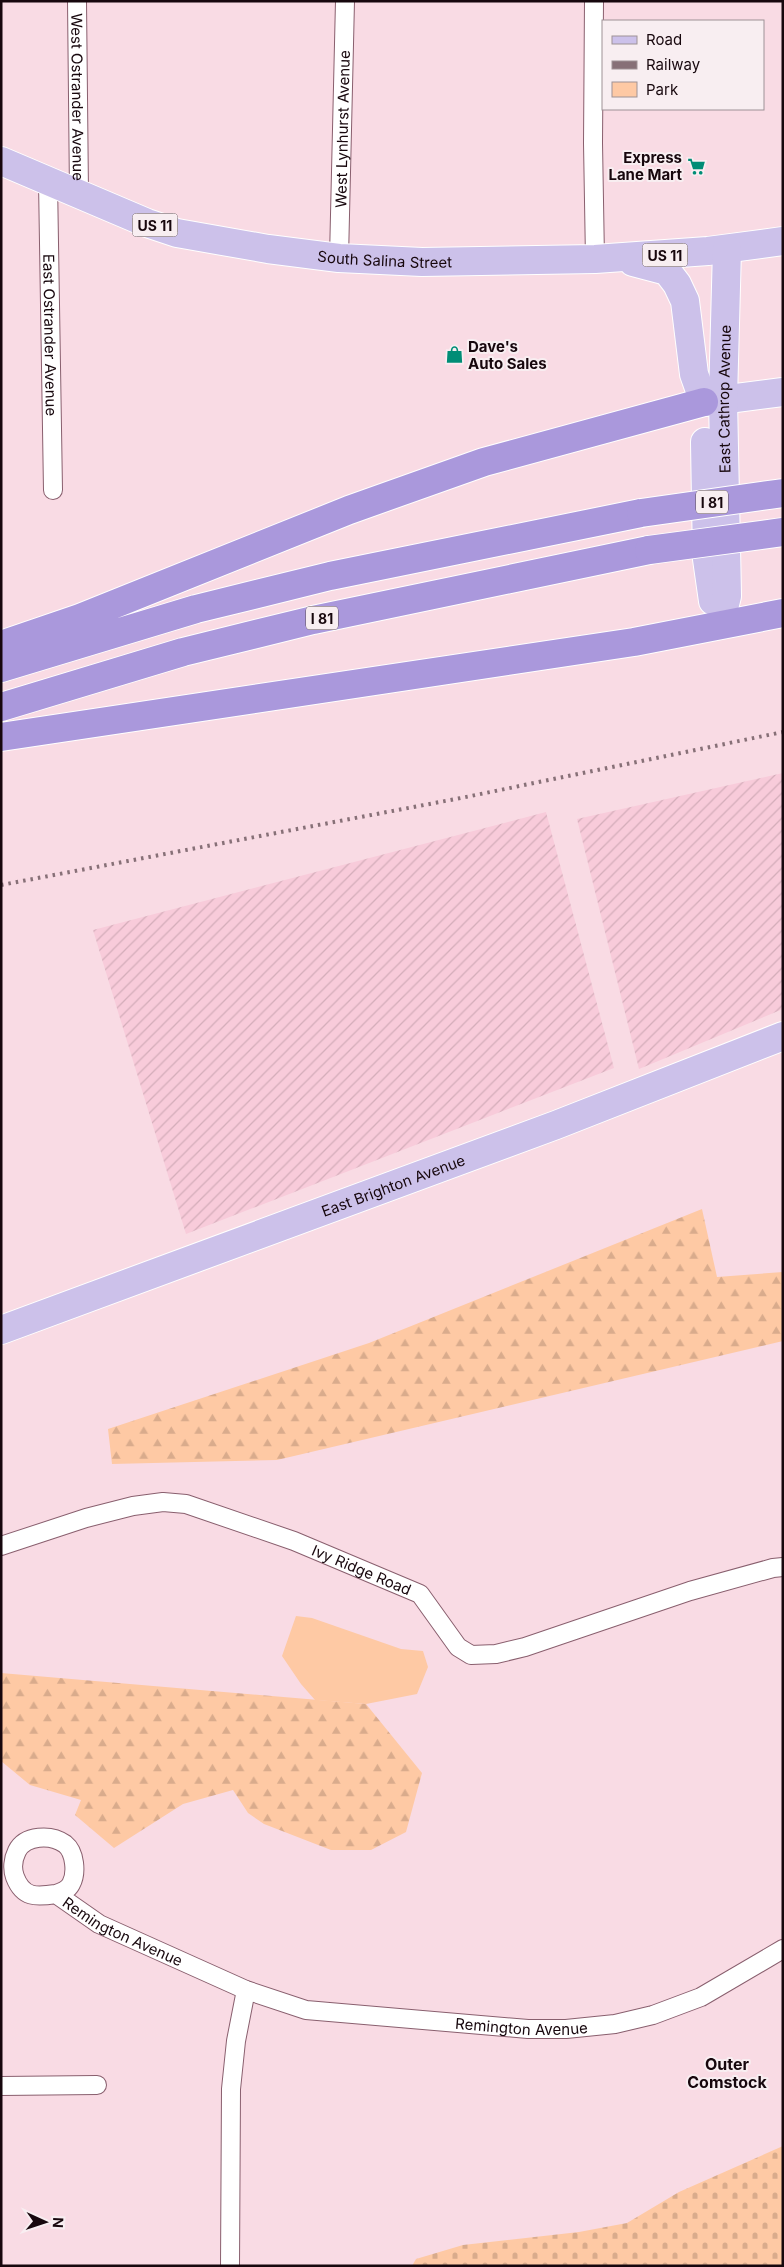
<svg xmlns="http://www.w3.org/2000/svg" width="784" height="2267" font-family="Inter,sans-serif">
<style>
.industrial{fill:url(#industrial-furrows)}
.green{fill:#fec9a4}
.forest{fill:url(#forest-firs)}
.cemetery{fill:url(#cemetery-stones)}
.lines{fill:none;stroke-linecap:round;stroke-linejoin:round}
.minor-casing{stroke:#895f6e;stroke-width:20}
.primary-casing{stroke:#fff;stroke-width:30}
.motorway-casing{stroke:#fff;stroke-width:30}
.minor{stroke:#fff;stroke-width:18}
.primary{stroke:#ccc1ea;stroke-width:28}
.motorway{stroke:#aa98dc;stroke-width:28}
.rail{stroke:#877077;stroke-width:4;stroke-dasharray:2.5 5;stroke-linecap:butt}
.motorway-bridge-casing{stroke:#fff;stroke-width:30;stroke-linecap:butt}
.motorway-bridge{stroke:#aa98dc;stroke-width:28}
.labels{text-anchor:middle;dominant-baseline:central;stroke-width:4;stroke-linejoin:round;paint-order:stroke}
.shield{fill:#f8eef1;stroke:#5a4c51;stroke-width:1}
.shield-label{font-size:14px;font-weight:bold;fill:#17070d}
.street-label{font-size:15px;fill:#17070d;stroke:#f8eef1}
.poi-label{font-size:15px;font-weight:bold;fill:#17070d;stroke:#f8eef1;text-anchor:end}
.neighbourhood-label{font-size:16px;font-weight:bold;fill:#17070d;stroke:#f8eef1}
</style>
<defs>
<pattern id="industrial-furrows" width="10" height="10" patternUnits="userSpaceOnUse" patternTransform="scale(1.25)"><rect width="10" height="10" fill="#f8cbda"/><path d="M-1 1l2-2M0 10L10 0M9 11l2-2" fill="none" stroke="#d4adba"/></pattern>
<pattern id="forest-firs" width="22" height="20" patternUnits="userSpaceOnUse" patternTransform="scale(1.25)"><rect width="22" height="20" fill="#fec9a4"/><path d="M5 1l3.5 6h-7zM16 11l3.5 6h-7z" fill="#d9ab8c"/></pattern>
<pattern id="cemetery-stones" width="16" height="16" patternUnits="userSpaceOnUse" patternTransform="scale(1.25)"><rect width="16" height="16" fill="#fec9a4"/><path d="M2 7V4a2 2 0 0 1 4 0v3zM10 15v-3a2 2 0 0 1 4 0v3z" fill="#d9ab8c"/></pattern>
</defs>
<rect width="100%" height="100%" fill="#f9dbe4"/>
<!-- industrial -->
<path class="industrial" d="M783,773V1009L639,1069L577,819Z
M546,812L614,1068L186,1234L93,930Z"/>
<!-- green -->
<path class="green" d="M296,1616L312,1618L401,1649L423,1651L428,1667L417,1694L366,1704L315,1700L301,1684L282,1656Z"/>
<!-- forest -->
<path class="forest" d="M702,1209L717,1277L783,1272V1341L277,1460L112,1464L108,1429L369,1343Z
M1,1673L366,1704L422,1773L406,1832L371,1850H331L264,1824L248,1813L233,1790L183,1804L114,1848L75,1815L81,1800L30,1785L1,1761Z"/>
<!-- cemetery -->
<path class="cemetery" d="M783,2146V2266H412L416,2259L463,2245L579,2232L627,2223L679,2192Z"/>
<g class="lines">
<defs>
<g id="minor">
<path id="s1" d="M77,1L79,194"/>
<path d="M594,1L593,143L595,259"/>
<path id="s2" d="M48,181L53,490"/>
<path id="s3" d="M339,258L345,1"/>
<path id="s4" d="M1,1546L86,1518L133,1506L163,1502L186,1504L294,1541L420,1594L458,1647L471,1655L496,1654L525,1647L690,1591L773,1568L783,1567"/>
<path id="s5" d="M56,1894C62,1892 68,1890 71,1884C77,1873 75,1852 65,1844C51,1834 25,1835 17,1851C13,1859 12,1869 15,1877C23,1898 36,1897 56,1894L99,1924L246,1990L306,2010L528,2029H566L615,2024L653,2015L701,1997L783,1949"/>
<path d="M1,2086L97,2085"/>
<path d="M230,2266L231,2089L236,2041L246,1990"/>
</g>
<g id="primary">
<path id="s6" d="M1,161L147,223L177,233L268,249L339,258L422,262L595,259L708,251L783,241"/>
<path d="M633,262L667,271L677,284L685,301L694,374L704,402"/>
<path d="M705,402L783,392"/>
<path d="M705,442L707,559L713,601"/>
<path id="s7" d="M720,624L727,596L723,399L727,249"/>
<path id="s8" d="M1,1330L556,1125L783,1036"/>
</g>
<path id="motorway" d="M1,645L80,618L349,510L484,462L704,402
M1,668L196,609L330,576L641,513
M1,707L183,652L313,620L649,550
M1,737L634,642L783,613"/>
</defs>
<!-- minor casing -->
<use href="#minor" class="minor-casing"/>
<!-- primary casing -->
<use href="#primary" class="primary-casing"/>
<!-- motorway casing -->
<use href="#motorway" class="motorway-casing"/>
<!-- minor -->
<use href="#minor" class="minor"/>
<!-- primary -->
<use href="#primary" class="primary"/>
<!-- motorway -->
<use href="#motorway" class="motorway"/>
<!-- rail -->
<path class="rail" d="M1,885L461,798L783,732"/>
<defs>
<path id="motorway-bridge" d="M641,513L783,493
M649,550L783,532"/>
</defs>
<!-- motorway-bridge casing -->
<use href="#motorway-bridge" class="motorway-bridge-casing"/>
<!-- motorway-bridge -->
<use href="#motorway-bridge" class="motorway-bridge"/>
</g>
<!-- icons -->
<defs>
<symbol id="supermarket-bare" viewBox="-9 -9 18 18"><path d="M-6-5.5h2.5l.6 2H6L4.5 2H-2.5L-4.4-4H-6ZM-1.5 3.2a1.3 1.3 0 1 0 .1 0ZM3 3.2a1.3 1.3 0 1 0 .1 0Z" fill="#008d76" stroke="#f8eef1" stroke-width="2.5" paint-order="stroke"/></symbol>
<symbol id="shop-bare" viewBox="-9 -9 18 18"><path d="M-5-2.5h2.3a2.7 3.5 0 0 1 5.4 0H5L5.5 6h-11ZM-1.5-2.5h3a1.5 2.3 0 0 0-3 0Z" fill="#008d76" stroke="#f8eef1" stroke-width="2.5" paint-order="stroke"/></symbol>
</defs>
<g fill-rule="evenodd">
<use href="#supermarket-bare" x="684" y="154" width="25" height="25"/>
<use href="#shop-bare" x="442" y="342" width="25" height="25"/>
</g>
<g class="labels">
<!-- shield labels -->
<g class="shield">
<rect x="132.5" y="213.5" width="45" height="23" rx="4"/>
<rect x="642.5" y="243.5" width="45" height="23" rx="4"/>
<rect x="696" y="490.5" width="32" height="23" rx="4"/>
<rect x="306" y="606.5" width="32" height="23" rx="4"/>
</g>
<g class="shield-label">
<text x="155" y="225">US 11</text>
<text x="665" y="255">US 11</text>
<text x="712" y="502">I 81</text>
<text x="322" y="618">I 81</text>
</g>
<!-- street labels -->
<g class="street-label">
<text stroke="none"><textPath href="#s1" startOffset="96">West Ostrander Avenue</textPath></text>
<text stroke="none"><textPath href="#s3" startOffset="129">West Lynhurst Avenue</textPath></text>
<text stroke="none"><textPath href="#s6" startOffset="400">South Salina Street</textPath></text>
<text stroke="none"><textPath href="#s2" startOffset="154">East Ostrander Avenue</textPath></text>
<text stroke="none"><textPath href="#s7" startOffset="226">East Cathrop Avenue</textPath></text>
<text stroke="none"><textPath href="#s8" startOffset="418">East Brighton Avenue</textPath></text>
<text stroke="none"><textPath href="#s4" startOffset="379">Ivy Ridge Road</textPath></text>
<text stroke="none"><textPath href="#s5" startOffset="269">Remington Avenue</textPath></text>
<text stroke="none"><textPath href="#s5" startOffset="685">Remington Avenue</textPath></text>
</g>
<!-- poi labels -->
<g class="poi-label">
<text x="682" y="157">Express<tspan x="682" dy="17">Lane Mart</tspan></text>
<text x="468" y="346" text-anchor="start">Dave's<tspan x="468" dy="17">Auto Sales</tspan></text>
</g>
<!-- neighbourhood labels -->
<g class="neighbourhood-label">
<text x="727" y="2064">Outer<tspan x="727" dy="18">Comstock</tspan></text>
</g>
</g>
<!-- border -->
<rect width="784" height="2267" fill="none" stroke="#17070d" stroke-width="5"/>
<!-- legend -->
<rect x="602" y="20" width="162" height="90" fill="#f8eef1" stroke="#9e9296"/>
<rect x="612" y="36" width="25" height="8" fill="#ccc1ea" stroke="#9e9296"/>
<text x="646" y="45" font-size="15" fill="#17070d">Road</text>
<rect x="612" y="61" width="25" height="8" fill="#877077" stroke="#9e9296"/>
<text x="646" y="70" font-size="15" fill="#17070d">Railway</text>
<rect x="612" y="82" width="25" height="15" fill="#fec9a4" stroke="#9e9296"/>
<text x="646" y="95" font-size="15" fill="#17070d">Park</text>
<!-- north arrow -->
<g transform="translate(45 2222) rotate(93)" stroke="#f8eef1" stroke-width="4" paint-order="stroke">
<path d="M0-4L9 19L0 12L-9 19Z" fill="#17070d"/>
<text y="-8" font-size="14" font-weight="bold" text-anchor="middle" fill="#17070d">N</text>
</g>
</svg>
